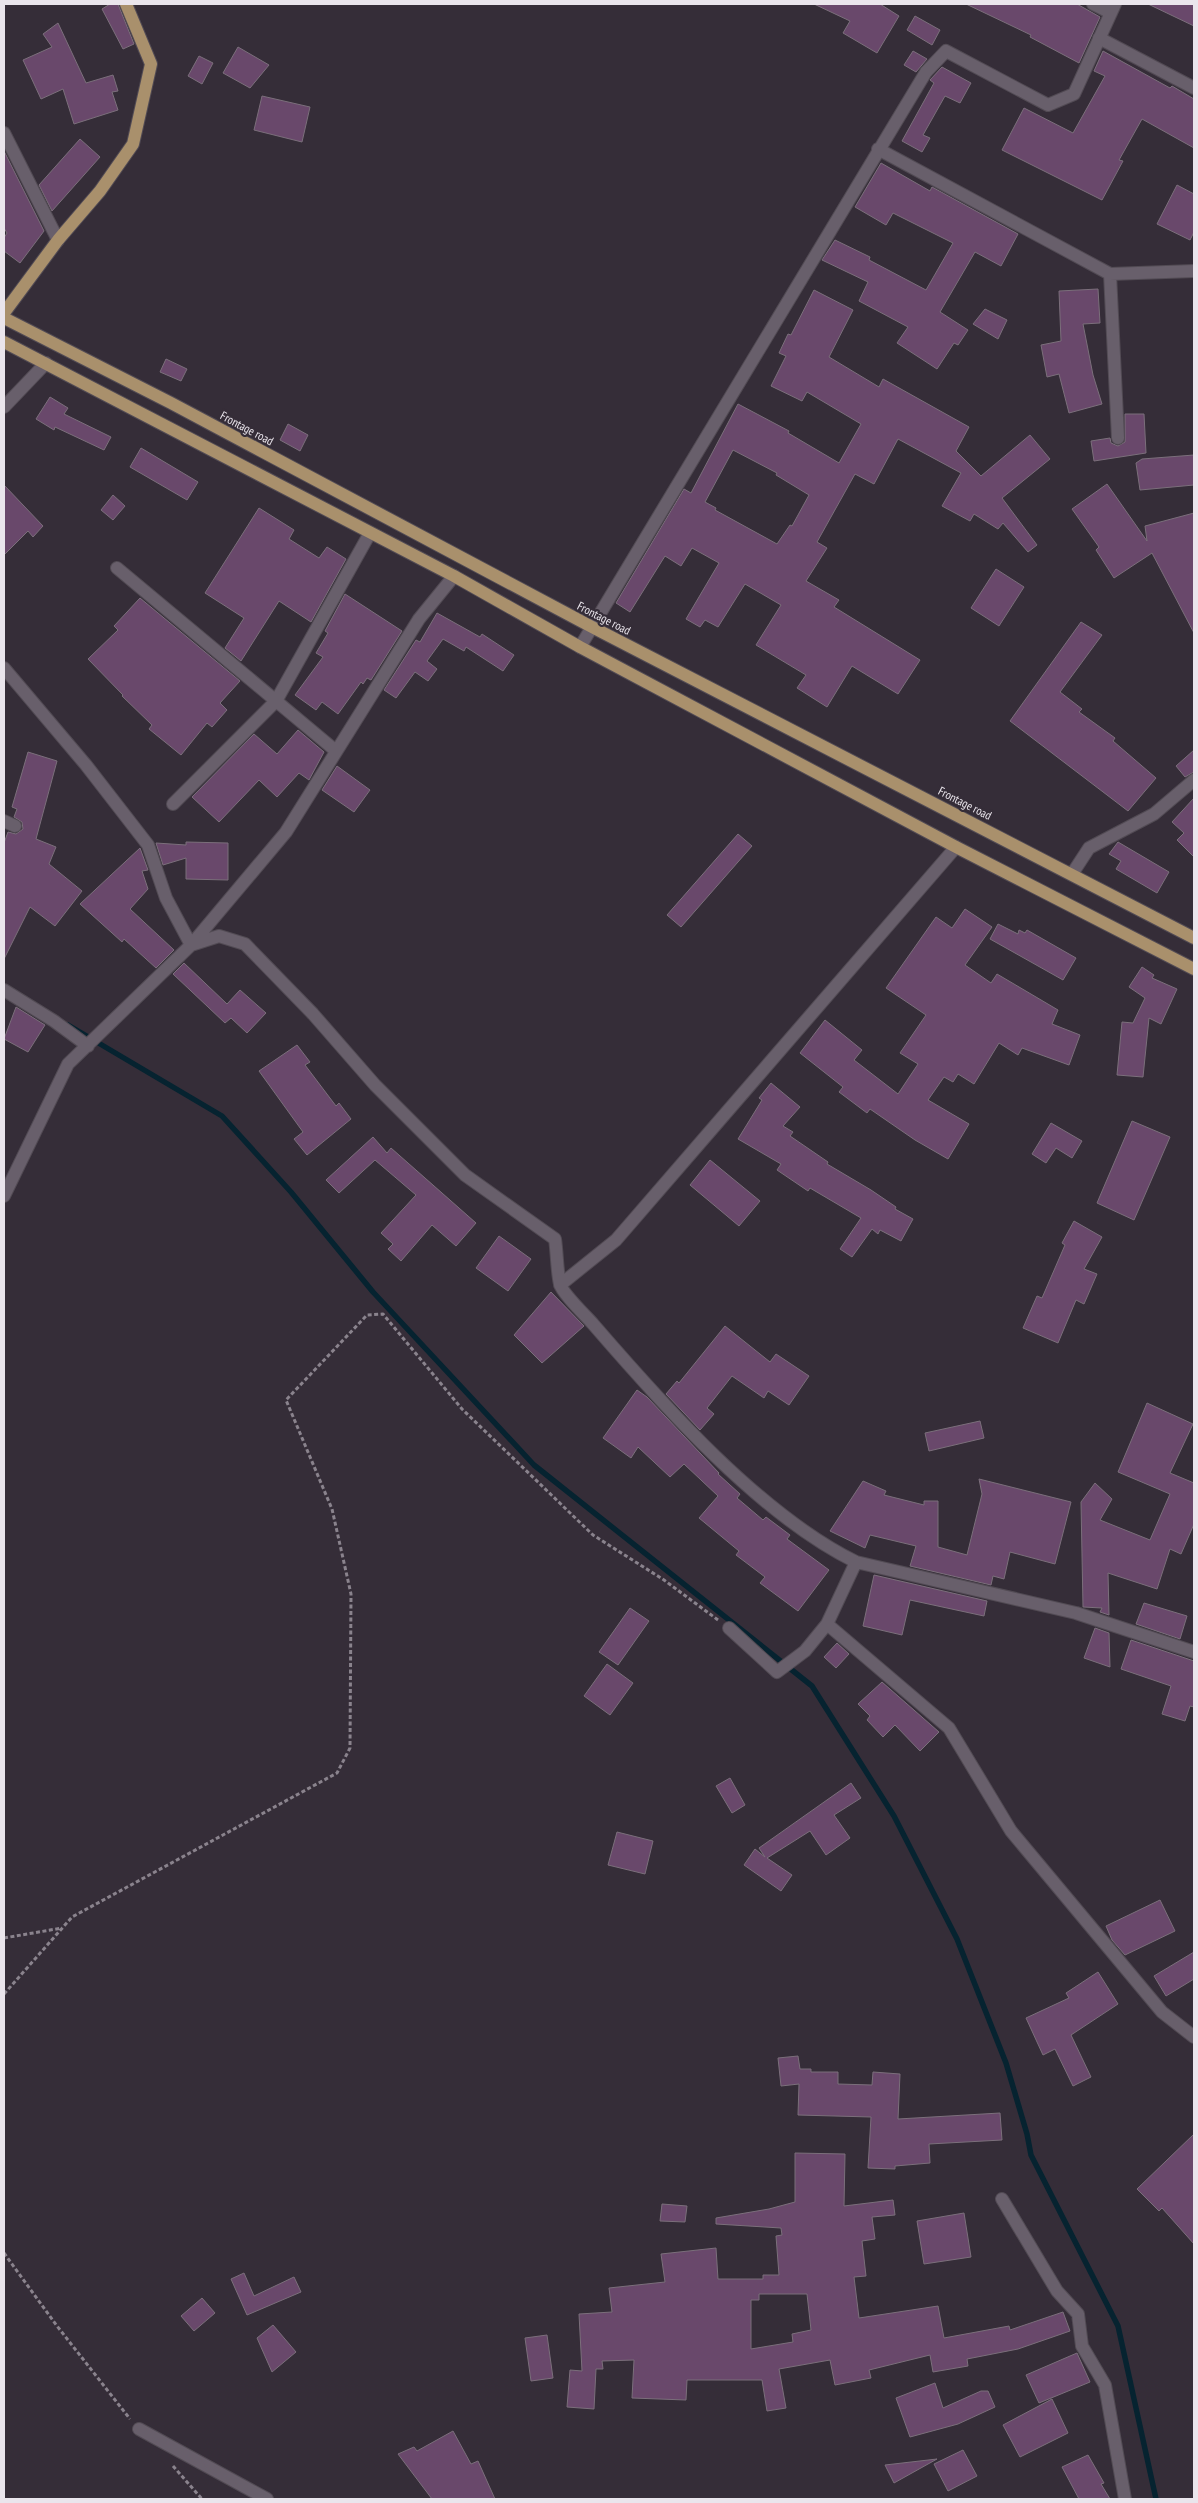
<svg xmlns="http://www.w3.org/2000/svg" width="1198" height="2503" font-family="'PT Sans Narrow',sans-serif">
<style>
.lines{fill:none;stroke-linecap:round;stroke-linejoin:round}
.stream{stroke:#062330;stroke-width:5.5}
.building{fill:#69486b;stroke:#7b6f7b;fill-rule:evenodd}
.minor-casing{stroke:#524b54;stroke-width:14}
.major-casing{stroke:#524b54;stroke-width:14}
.path{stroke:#8a838d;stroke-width:3;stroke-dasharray:4 2.5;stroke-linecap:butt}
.minor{stroke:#685f6b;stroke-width:12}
.major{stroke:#a9906c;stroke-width:12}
.labels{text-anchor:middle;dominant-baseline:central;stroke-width:4.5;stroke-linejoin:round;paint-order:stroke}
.street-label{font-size:12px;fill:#eae5ec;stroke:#352d38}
</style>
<rect width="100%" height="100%" fill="#352d38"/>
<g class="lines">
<!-- stream -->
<path class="stream" d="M68,1025L222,1116L291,1192L373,1292L534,1465L812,1686L894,1816L957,1939L1006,2063L1027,2134L1031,2155L1118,2326L1156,2499"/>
</g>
<!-- building -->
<path class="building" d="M110,4H118L134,44L123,49L102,9Z
M814,4H880L899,16L877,53L843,33L850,21Z
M966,4H1077L1100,17L1079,63L1030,37L1031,35Z
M1148,4H1194V26Z
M915,16L940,30L932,45L907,30Z
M58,23L86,83L113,75L118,91L112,92L118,110L74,124L63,89L41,99L23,60L52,47L43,34Z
M238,47L269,65L250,88L223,73Z
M913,51L927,59L916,72L904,65Z
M1103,51L1170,88L1172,86L1194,99V148L1142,119L1119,160L1123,161L1102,200L1002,150L1024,108L1073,133L1105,76L1094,71Z
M199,56L213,63L202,84L188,76Z
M942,67L971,83L960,103L945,96L923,135L930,138L922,152L902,141L934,83L930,80Z
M262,96L310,107L302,142L254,130Z
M80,139L100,157L52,211L39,185Z
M4,151L44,231L20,263L4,251V238L7,233L4,228Z
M881,163L930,191L932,187L1018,234L1001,266L975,252L940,312L968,330L958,345L954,343L937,369L897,343L908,327L859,301L868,282L822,260L835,240L870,257L869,260L926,290L953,243L893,213L886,225L855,207Z
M1177,185L1194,194V232L1190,240L1157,224Z
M1098,289L1100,323L1083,324L1093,375L1102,404L1069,413L1059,374L1047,377L1041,345L1061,341L1059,291Z
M814,290L853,310L829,357L879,387L883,379L969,427L956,451L981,476L1030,435L1050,459L1002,498L1037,545L1028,552L1003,523L998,529L974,514L970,521L942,506L961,473L898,439L874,484L855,474L817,542L827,548L806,581L839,600L834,607L920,660L898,694L852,666L827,707L797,688L806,675L756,645L781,605L745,584L718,627L705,620L700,627L686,619L719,563L692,548L681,566L665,556L630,612L616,603L684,489L691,493L738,404L789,431L788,433L839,463L861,424L807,392L802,401L771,386L786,356L779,353L788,334L791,335ZM733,450L777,473L776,475L809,495L792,526L790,525L777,544L715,510L716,508L705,502Z
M985,309L1007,320L998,339L973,324Z
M166,359L187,369L181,381L160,372Z
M50,397L68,408L64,414L111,437L104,450L55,427L54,430L36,419Z
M1125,414H1144L1146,453L1094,461L1091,441L1110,438L1111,443L1118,446L1125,442Z
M288,424L308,435L300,451L280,440Z
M141,448L198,482L187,500L130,467Z
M1194,455V485L1140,490L1136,463L1142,459Z
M1107,484L1147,541L1145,526L1194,513V633L1152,553L1114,578L1096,550L1099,547L1072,509Z
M4,485L43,526L33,537L28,531L4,555Z
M113,495L125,506L113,520L101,510Z
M259,508L294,530L289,539L319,558L327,547L346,559L311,622L279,601L241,661L225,648L244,618L205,593Z
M996,569L1024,587L999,626L971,608Z
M345,594L402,631L371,680L367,678L363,684L361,682L338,714L322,702L316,710L295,695L323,657L316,653L328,633L325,631Z
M140,598L240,681L220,703L227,710L212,727L207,723L181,755L149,729L152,725L122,696L123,695L88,659L118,630L114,626Z
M437,613L480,637L482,634L514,655L503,671L466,647L464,651L443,639L427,661L437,669L428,681L415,672L396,698L384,690L416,640L420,642Z
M1081,622L1102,635L1060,692L1082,709L1079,712L1115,738L1113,741L1156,778L1128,811L1010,721Z
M298,730L324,752L309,780L299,773L277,797L259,780L219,822L192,797L254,734L277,754Z
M1194,750V772L1185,777L1176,766Z
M28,752L57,761L36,839L56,847L49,864L82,891L55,926L30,907L4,959V843L8,832L16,834L23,829L22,822L14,817L17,809L12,807Z
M337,766L370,790L354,812L322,790Z
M1194,798V857L1177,840L1184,833L1172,822Z
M738,834L752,846L681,927L667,915Z
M186,842L228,843V880L186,879V858L163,865L156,843L186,845Z
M1118,842L1169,872L1157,893L1116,869L1121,861L1109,854Z
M140,848L148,870L142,871L148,889L130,909L174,950L156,968L124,939L122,942L80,904Z
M965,909L992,927L965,965L991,983L997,974L1058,1010L1052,1024L1080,1035L1069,1065L1022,1048L1018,1055L999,1043L974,1084L958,1074L953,1082L944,1077L928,1100L969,1124L948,1159L915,1140L870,1109L867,1113L839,1092L843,1087L800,1053L825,1020L862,1050L854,1060L898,1094L918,1064L900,1053L926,1015L886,988L936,917L952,928Z
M998,924L1018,934L1019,930L1025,933L1027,930L1076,958L1063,980L990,939Z
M184,963L227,1004L240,990L266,1013L247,1033L231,1018L225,1023L173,974Z
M1142,967L1154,975L1152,978L1177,989L1161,1024L1149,1018L1143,1077L1117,1075L1122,1022L1133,1023L1145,998L1129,987Z
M16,1007L45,1025L28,1052L4,1039Z
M297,1045L310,1062L305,1065L336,1106L339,1103L351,1119L307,1155L294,1139L303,1132L259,1071Z
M771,1083L800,1107L783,1126L793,1132L790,1136L828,1162L827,1164L871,1190L896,1207L895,1209L913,1219L901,1241L880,1230L878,1234L872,1229L852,1257L840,1249L861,1218L810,1188L808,1191L777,1170L781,1164L738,1139L762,1100L759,1098Z
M1132,1121L1170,1137L1134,1220L1097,1203Z
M1051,1123L1082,1141L1072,1158L1056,1148L1046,1163L1032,1154Z
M373,1137L387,1153L391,1148L476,1223L456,1246L432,1225L401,1261L388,1249L393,1244L381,1233L416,1195L375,1160L339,1193L326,1180Z
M710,1160L760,1201L739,1226L690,1185Z
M1074,1221L1102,1237L1084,1269L1097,1274L1084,1304L1076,1300L1058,1343L1023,1328L1037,1296L1042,1298L1065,1245L1062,1243Z
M499,1236L531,1259L508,1291L476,1268Z
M551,1292L584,1326L542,1363L514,1335Z
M725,1326L770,1362L776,1354L809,1376L789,1405L768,1391L764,1398L732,1376L707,1408L714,1414L700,1430L666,1394L677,1381L679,1383Z
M637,1390L647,1397L719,1473L718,1474L740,1494L737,1498L763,1520L766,1517L790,1535L787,1539L829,1570L798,1611L760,1583L765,1577L736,1555L739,1551L699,1518L718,1496L684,1464L670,1477L638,1447L631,1458L603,1438Z
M1147,1403L1193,1424L1170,1473L1194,1483V1524L1181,1554L1170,1549L1157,1589L1108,1573L1109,1615L1100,1612L1102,1608L1083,1607L1081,1502L1095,1483L1112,1499L1100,1520L1150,1540L1170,1494L1118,1472Z
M980,1421L984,1438L929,1451L925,1433Z
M979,1479L1071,1502L1055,1564L1010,1552L1004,1579L993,1576L991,1585L910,1566L916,1546L870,1535L865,1548L830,1531L863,1481L886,1491L884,1495L924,1505V1501H938V1547L967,1555L982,1494Z
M874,1575L987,1601L984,1616L910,1600L902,1635L863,1626Z
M1144,1603L1187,1616L1180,1639L1136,1624Z
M630,1608L649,1621L618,1665L599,1652Z
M1095,1628L1109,1633L1110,1667L1084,1658Z
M1131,1640L1194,1661V1707L1190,1706L1185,1721L1162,1714L1171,1686L1121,1669Z
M837,1643L849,1654L836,1668L824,1657Z
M607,1664L633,1683L610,1715L584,1696Z
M882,1682L939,1732L920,1751L895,1725L883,1737L867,1720L870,1716L858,1704Z
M730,1778L745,1805L732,1813L716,1786Z
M851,1783L861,1798L834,1815L850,1838L826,1855L810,1831L767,1858L792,1875L781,1891L744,1865L755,1849L765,1857L759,1848Z
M617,1832L653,1841L645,1874L608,1865Z
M1160,1900L1175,1931L1125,1955L1112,1940L1106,1926Z
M1194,1952V1979L1166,1996L1154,1976Z
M1098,1972L1118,2004L1071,2035L1091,2077L1073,2086L1055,2049L1043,2055L1026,2018L1069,1998L1066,1993Z
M798,2056L800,2069H811V2072H838V2084L872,2085L873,2072L900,2074L898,2119L1000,2113L1002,2140L929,2144L930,2163L895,2166V2169L868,2168L871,2117L798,2115L799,2084L781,2086L778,2058Z
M1194,2134V2244L1162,2208L1159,2211L1137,2189Z
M795,2153L845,2154L844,2206L893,2200L895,2215L872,2217L875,2239L862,2241L866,2276L854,2277L859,2318L938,2306L944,2338L1009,2326L1010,2330L1063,2312L1070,2331L1018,2349L967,2359L968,2366L933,2372L930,2355L869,2370L871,2378L835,2385L830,2360L779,2369L786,2408L767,2411L762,2380H687L686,2400L632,2398L634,2360L602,2361L603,2369H596L594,2409L567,2407L570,2370L582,2371L579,2314L612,2312L609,2288L665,2282L661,2254L716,2248L718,2279H763V2275H779L776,2236L782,2235L781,2228L716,2224V2218L769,2209L795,2202ZM759,2294H807L811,2330L792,2334L793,2342L751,2349V2300H759Z
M662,2204L687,2206L685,2222L660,2221Z
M964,2213L971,2257L924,2264L917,2221Z
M244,2273L254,2296L294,2277L301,2292L247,2315L231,2279Z
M202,2298L215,2313L194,2331L181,2316Z
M273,2325L296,2352L272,2372L257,2338Z
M547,2335L553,2378L531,2381L525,2338Z
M1077,2353L1090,2382L1039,2403L1026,2375Z
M935,2383L943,2408L981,2391H988L995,2407L958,2424L910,2437L896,2398Z
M1052,2399L1068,2433L1020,2457L1003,2425Z
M453,2431L471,2464L478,2461L495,2499H432L398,2454L414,2447L417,2451Z
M963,2450L977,2476L948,2491L934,2464Z
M1088,2455L1104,2483L1101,2484L1110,2499H1079L1062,2467Z
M937,2459L894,2483L885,2465Z"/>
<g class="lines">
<defs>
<path id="minor" d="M1093,4L1111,13
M1099,38L1194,88
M4,133L58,240
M878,149L1110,274L1194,271
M1110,274L1118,438
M4,407L46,363
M117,568L336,751
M580,647L926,72L946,51L1048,105L1074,94L1115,4
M4,668L86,765L148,845L166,898L191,945L219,936L245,944L313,1014L375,1085L465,1175L555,1239C557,1252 557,1272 560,1284C562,1293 586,1316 593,1324C663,1405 760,1515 856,1562L1076,1613L1194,1652
M173,804L276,701L370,533
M4,821L15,826
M1072,874L1089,848L1154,814L1194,780
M4,990L54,1021L88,1046
M4,1196L68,1064L191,945L286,832L419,619L454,576
M560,1285L616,1240L956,847
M856,1562L827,1624L949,1728L1011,1831L1162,2012L1194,2037
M729,1628L777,1672L805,1651L827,1624
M1002,2199L1057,2291L1078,2314L1082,2346L1105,2385L1125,2499
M139,2429L267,2499"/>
<path id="major" d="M4,313L58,240L100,191L133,144L151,64L126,4
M4,318L171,403L592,627L1194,938
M4,342L454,576L580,647L956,847L1194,969"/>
</defs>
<!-- minor casing -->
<use href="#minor" class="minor-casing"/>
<!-- major casing -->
<use href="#major" class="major-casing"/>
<!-- path -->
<path class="path" d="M4,1938L62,1928
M4,1994L72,1917L337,1773L350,1748L351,1594L332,1509L286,1400L367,1315L383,1314L462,1409L593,1535L664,1580L718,1620
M4,2253L57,2326L130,2419
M173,2466L202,2499"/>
<!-- minor -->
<use href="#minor" class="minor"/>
<!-- major -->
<use href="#major" class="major"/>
</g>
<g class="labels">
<!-- street labels -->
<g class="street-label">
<text transform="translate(247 428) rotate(28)">Frontage road</text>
<text transform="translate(604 618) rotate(27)">Frontage road</text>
<text transform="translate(965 803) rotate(27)">Frontage road</text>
</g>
</g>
<!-- border -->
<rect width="1198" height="2503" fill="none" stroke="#eae5ec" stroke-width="10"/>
</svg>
